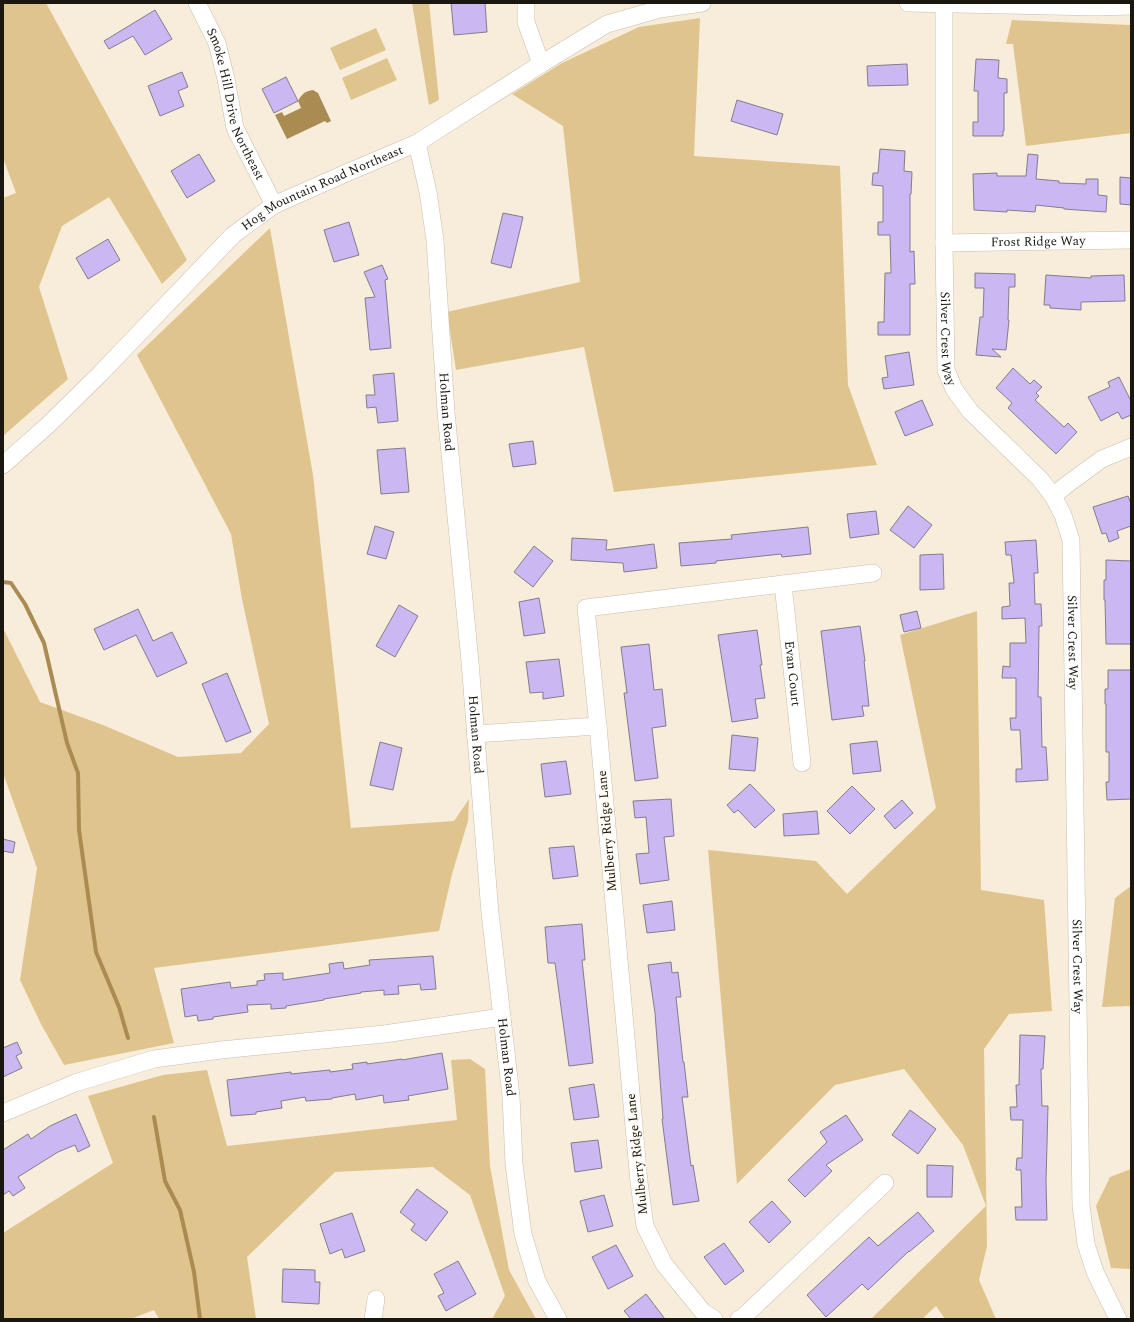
<svg xmlns="http://www.w3.org/2000/svg" width="1134" height="1322" font-family="Spectral,serif">
<style>
.green{fill:#e0c48e}
.water{fill:#aa8c53}
.lines{fill:none;stroke-linecap:round;stroke-linejoin:round}
.stream{stroke:#aa8c53;stroke-width:4}
.building{fill:#cbb7f1;stroke:#827d8e}
.minor-casing{stroke:#c8beac;stroke-width:18}
.minor{stroke:#fff;stroke-width:17}
.labels{text-anchor:middle;dominant-baseline:central;stroke-width:3;stroke-linejoin:round;paint-order:stroke}
.street-label{font-size:13px;fill:#1a1710;stroke:#fffbf3}
</style>
<rect width="100%" height="100%" fill="#f7edda"/>
<!-- green -->
<path class="green" d="M3,3H46L187,260L162,284L109,197L62,226L39,287L68,379L3,436V198L16,193L3,158Z
M412,3H429L439,100L429,105Z
M700,18L694,156L840,166L848,385L877,465L614,492L584,347L456,370L447,312L580,282L563,126L512,94L562,63L639,27Z
M1012,20L1131,25V133L1026,146L1013,44H1006Z
M376,28L386,50L340,70L330,48Z
M387,58L397,80L351,100L342,78Z
M270,228L313,475L351,828L454,821L469,799L468,821L452,874L439,931L154,968L174,1043L64,1065L41,1024L20,980L37,868L3,773V628L40,702L103,725L178,757L241,753L269,724L242,599L231,534L137,355Z
M977,611L981,890L1044,900L1052,1011L1009,1014L984,1049L987,1246L979,1280L996,1319H945L936,1306L922,1319H871L986,1206L963,1145L904,1069L835,1085L737,1184L708,850L816,861L847,894L936,808L900,635Z
M1131,886V1006L1102,1007L1115,898Z
M470,1059L485,1069L490,1166L509,1270L536,1319H492L505,1296L470,1195L433,1167L335,1172L247,1257L256,1319H159L154,1310L131,1319H3V1233L113,1163L88,1096L163,1075L207,1070L227,1146L457,1120L451,1060Z
M1131,1169V1269L1111,1268L1096,1206L1110,1177Z"/>
<!-- water -->
<path class="water" d="M313,90L318,93L331,121L327,123L325,121L287,139L275,115L282,112L284,116L301,108L298,101C302,94 305,91 313,90Z"/>
<g class="lines">
<!-- stream -->
<path class="stream" d="M3,582L11,583L25,604L44,643L67,743L78,773L79,830L96,952L119,1007L128,1038
M154,1117L165,1181L180,1210L194,1272L200,1319"/>
</g>
<!-- building -->
<path class="building" d="M451,3H485L487,32L454,35Z
M155,10L172,39L145,55L133,36L109,49L104,41Z
M976,59L999,60L998,78L1007,79V93H1004V131H1003V136H973V122H978V91H974Z
M907,64L908,85L868,86L867,66Z
M182,72L188,87L178,91L184,106L160,116L148,86Z
M286,77L298,101L274,113L262,89Z
M737,100L783,114L777,135L731,121Z
M880,149L905,151L904,171L912,172L911,194H910V252L914,251L915,284H910V335H878V322H884L885,273H891L890,235H878V222H883V186L872,185L873,173H878Z
M199,154L215,181L187,198L171,171Z
M1028,154L1038,155L1036,179L1059,181V183L1086,184V179H1098V195L1107,196L1106,212L1064,209V208L1036,205L1035,212L1007,210V212L974,210L973,174L997,173V176H1026Z
M1120,177L1131,178V205L1120,204Z
M503,213L523,217L511,268L491,263Z
M349,222L359,255L334,262L324,230Z
M108,239L120,260L88,279L76,258Z
M382,265L388,279L385,280L391,348L370,350L365,298L375,297L364,272Z
M975,273L1015,274V287H1009L1008,320H1009L1006,350L992,349L1001,357L976,355L980,317H983L984,288H975Z
M1046,275L1091,278V276L1124,275L1125,301L1081,302V310L1050,308V305H1044Z
M909,352L914,385L884,389L882,378L888,377L885,356Z
M1013,368L1030,384L1034,380L1042,387L1036,393L1039,396L1035,400L1064,427L1068,423L1077,432L1056,454L1008,408L1012,403L996,388Z
M394,373L398,421L378,423L376,407L367,408L366,395H375L373,375Z
M1119,377L1131,401V415L1122,419L1118,412L1101,421L1088,397L1110,387L1108,382Z
M922,400L933,425L905,436L895,412Z
M533,441L536,464L513,467L509,444Z
M405,448L409,492L381,494L377,450Z
M1128,496L1131,504V526L1117,531L1119,538L1109,542L1106,533L1102,534L1093,507Z
M908,506L932,525L914,548L890,530Z
M876,511L879,534L850,538L847,514Z
M375,526L394,532L386,559L367,554Z
M808,527L811,554L782,557L781,554L716,561V563L681,566L679,543L732,539L731,535Z
M572,538L607,540L606,550L654,544L657,568L624,572L623,563L571,560Z
M1036,540L1038,573H1034L1035,604H1041L1042,626H1039L1038,697H1041L1042,747H1046L1048,780L1016,782V769H1022L1020,730H1011L1010,718H1016V678H1002L1003,666L1010,667V643H1026L1025,618L1002,619V607L1010,606L1009,583H1014L1011,555H1006L1005,542Z
M534,546L553,561L533,587L514,572Z
M943,554L944,589L920,590V555Z
M1106,560L1131,561V644H1106L1105,600H1104V580H1106Z
M539,598L545,633L524,636L519,602Z
M399,605L418,616L395,657L376,646Z
M138,609L153,641L172,632L187,663L157,677L136,635L104,650L94,629Z
M917,611L921,628L904,632L900,615Z
M860,626L865,661H864L869,706H862L864,716L832,720L821,631Z
M757,630L762,665H760L765,698L755,699L758,718L732,722L718,635Z
M649,644L654,690L662,689L666,726L652,728L658,778L635,781L624,693H627L621,647Z
M559,659L564,696L543,699V692L530,693L526,662Z
M1108,670H1131V799L1107,800L1106,782H1109V752H1106V704H1105V689H1108Z
M227,673L251,732L226,742L202,684Z
M732,735L758,738L755,771L729,769Z
M877,741L881,771L853,774L850,744Z
M380,742L402,748L393,790L370,785Z
M566,761L571,794L545,797L541,764Z
M750,784L775,810L755,828L738,810L734,813L727,805Z
M852,786L875,809L850,834L827,811Z
M671,799L674,836L664,837L669,880L640,884L636,854L649,853L646,817L635,818L633,801Z
M902,800L913,813L895,829L884,816Z
M817,811L819,834L784,836L783,814Z
M3,839L15,842L13,853L3,851Z
M574,846L578,876L553,879L549,848Z
M672,901L675,930L647,933L643,905Z
M582,924L585,960H582L593,1063L569,1066L555,963H548L545,927Z
M433,956L436,989L421,990L420,984L398,986L399,994L384,995V990L361,992V993L324,999V1000L286,1006V1008L271,1009V1004L247,1005L248,1012L213,1017V1019L198,1021L197,1015L185,1017L181,989L230,982L231,988L257,985V981L265,980L264,974L283,973V980L330,973L329,964L343,962L344,969L370,965L369,960Z
M671,962L672,973L678,972L681,997H676L683,1062H684L688,1097H682L691,1166L693,1165L699,1201L673,1205L662,1119H663L655,1013L648,965Z
M1020,1035L1045,1036L1043,1069H1041L1042,1106H1048L1046,1181L1047,1220H1016L1015,1207H1022L1021,1170H1016L1017,1158H1022L1023,1120H1011L1010,1107H1017L1016,1085H1019Z
M17,1042L22,1053L16,1056L22,1068L3,1077V1048Z
M442,1053L448,1089L408,1096L409,1100L384,1103L383,1095L356,1100L355,1094L332,1098V1099L306,1101L305,1097L281,1101L282,1108L256,1112V1114L231,1116L227,1080L291,1072V1074L330,1070V1072L353,1069L352,1064L367,1062V1064L402,1059V1060Z
M594,1084L599,1117L574,1120L569,1088Z
M910,1110L936,1129L918,1154L892,1135Z
M76,1114L90,1146L78,1152L75,1145L58,1152L18,1177L25,1188L13,1196L9,1191L3,1195V1150L28,1134L31,1139L50,1126Z
M846,1115L863,1140L826,1165L832,1171L805,1197L788,1180L827,1142L820,1132Z
M598,1140L602,1168L575,1172L571,1143Z
M927,1165L953,1166L952,1197H927Z
M417,1189L448,1212L426,1241L411,1230L415,1224L400,1212Z
M604,1195L613,1226L588,1232L580,1201Z
M772,1201L791,1222L769,1243L749,1222Z
M918,1212L934,1231L909,1252V1251L868,1290L862,1284L826,1317L807,1295L869,1237L878,1246Z
M352,1213L365,1251L345,1258L342,1249L330,1254L320,1224Z
M724,1243L744,1271L725,1285L704,1257Z
M616,1245L633,1276L608,1289L592,1257Z
M458,1261L476,1294L446,1311L438,1296L444,1293L434,1274Z
M283,1269L315,1270V1282H320L319,1304L282,1302Z
M646,1294L665,1319H631L624,1311Z"/>
<g class="lines">
<defs>
<g id="minor">
<path id="s1" d="M197,3L217,43L226,79L235,128L274,205"/>
<path d="M526,3V22L541,64"/>
<path d="M908,3L1096,7L1131,6"/>
<path id="s2" d="M944,4V243L946,370L954,389L970,411L1040,479L1053,496L1063,515L1071,540L1081,1205L1086,1244L1095,1272L1118,1319"/>
<path id="s3" d="M417,143L428,192L435,240L446,412L470,662L490,913L511,1096L514,1164L523,1234L537,1281L558,1319"/>
<path id="s4" d="M944,243L1131,240"/>
<path id="s5" d="M3,465L48,425L100,374L233,235L274,205L344,174L417,143L541,64L607,24L660,9L702,3"/>
<path d="M1053,496L1069,483L1102,459L1131,447"/>
<path id="s6" d="M783,584L802,763"/>
<path d="M475,734L598,726"/>
<path d="M3,1113L75,1083L154,1059L221,1050L384,1034L502,1017"/>
<path d="M373,1319L376,1299"/>
<path d="M714,1319L703,1312L664,1264L645,1226L639,1182L598,726L586,608L873,573"/>
<path d="M739,1319L742,1318L885,1183"/>
</g>
</defs>
<!-- minor casing -->
<use href="#minor" class="minor-casing"/>
<!-- minor -->
<use href="#minor" class="minor"/>
</g>
<g class="labels">
<!-- street labels -->
<g class="street-label">
<text stroke="none"><textPath href="#s1" startOffset="109">Smoke Hill Drive Northeast</textPath></text>
<text stroke="none"><textPath href="#s5" startOffset="427">Hog Mountain Road Northeast</textPath></text>
<text stroke="none"><textPath href="#s4" startOffset="94">Frost Ridge Way</textPath></text>
<text stroke="none"><textPath href="#s2" startOffset="335">Silver Crest Way</textPath></text>
<text stroke="none"><textPath href="#s3" startOffset="271">Holman Road</textPath></text>
<text stroke="none"><textPath href="#s2" startOffset="683">Silver Crest Way</textPath></text>
<text stroke="none"><textPath href="#s6" startOffset="90">Evan Court</textPath></text>
<text stroke="none"><textPath href="#s3" startOffset="595">Holman Road</textPath></text>
<text transform="translate(607 831) rotate(-95)">Mulberry Ridge Lane</text>
<text stroke="none"><textPath href="#s2" startOffset="1007">Silver Crest Way</textPath></text>
<text stroke="none"><textPath href="#s3" startOffset="919">Holman Road</textPath></text>
<text transform="translate(637 1154) rotate(-96)">Mulberry Ridge Lane</text>
</g>
</g>
<!-- border -->
<rect width="1134" height="1322" fill="none" stroke="#1a1710" stroke-width="8"/>
</svg>
